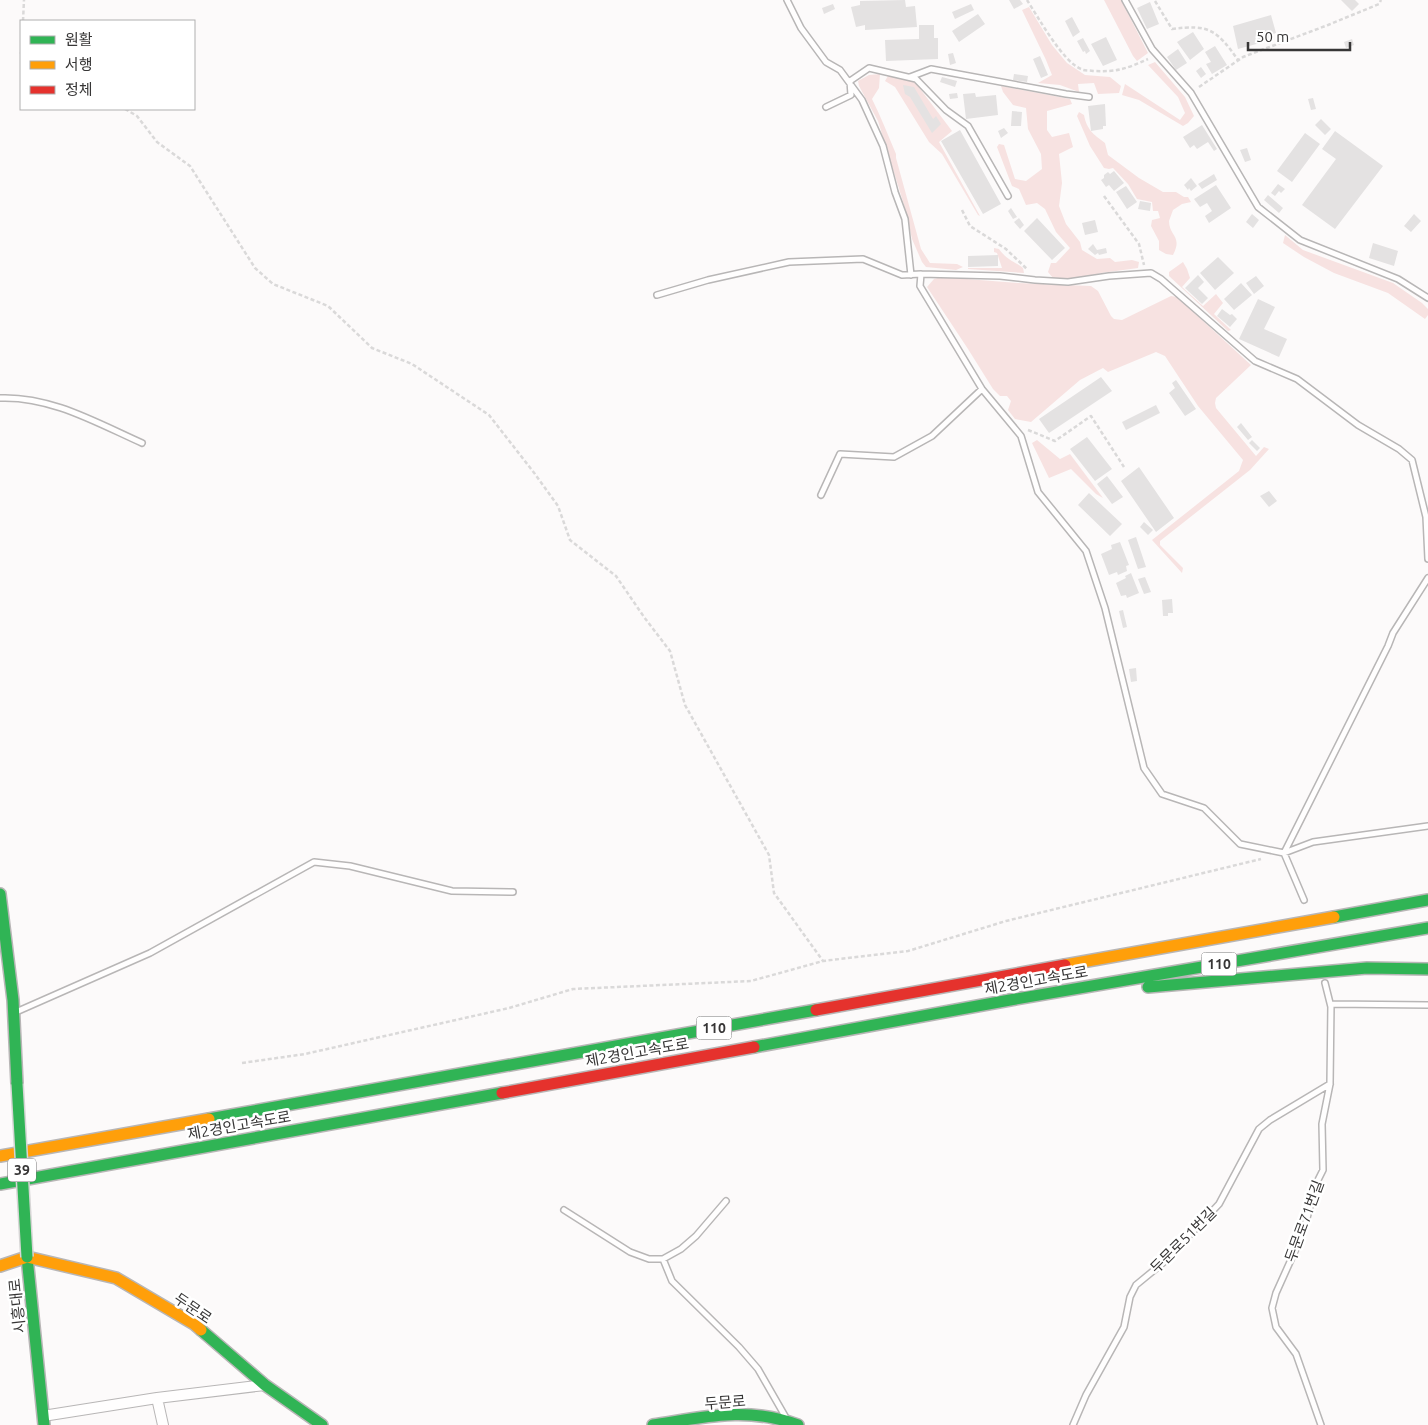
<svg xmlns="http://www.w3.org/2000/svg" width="1428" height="1425" font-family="Ubuntu,'Noto Sans KR',sans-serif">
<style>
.green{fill:#f7e2e1}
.building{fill:#e4e2e2}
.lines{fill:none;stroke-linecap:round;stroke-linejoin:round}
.lane-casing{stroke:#b8b6b6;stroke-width:8}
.street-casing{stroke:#b8b6b6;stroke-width:12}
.fast-casing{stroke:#b8b6b6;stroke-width:14}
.slow-casing{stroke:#b8b6b6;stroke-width:14}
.jam-casing{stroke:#b8b6b6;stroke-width:14}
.path{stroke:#dad9d9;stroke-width:2.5;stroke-dasharray:4 2.5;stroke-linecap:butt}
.lane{stroke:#fffefe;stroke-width:5}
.street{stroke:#fffefe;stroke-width:10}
.fast{stroke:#30b455;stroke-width:11}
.slow{stroke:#ff9f0a;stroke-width:11}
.jam{stroke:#e5322d;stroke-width:11}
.fast-bridge-casing{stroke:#d6d5d5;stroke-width:14;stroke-linecap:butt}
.fast-bridge{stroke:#30b455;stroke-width:11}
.labels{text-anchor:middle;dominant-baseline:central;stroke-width:5;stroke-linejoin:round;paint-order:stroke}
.shield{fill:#fff;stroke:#737272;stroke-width:1}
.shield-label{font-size:14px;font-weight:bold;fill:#373636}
.street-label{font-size:15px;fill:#373636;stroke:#fff}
</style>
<rect width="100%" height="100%" fill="#fcfafa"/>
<!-- green -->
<path class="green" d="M1104,0H1121L1148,53L1137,61L1133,56Z
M1029,7L1052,45L1067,63L1085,75L1110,77L1121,86L1119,93L1098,94L1094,83L1078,84L1079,92L1060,85L1038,83L1052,75L1046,60L1022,10Z
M1155,62L1185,97L1194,116L1188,123L1183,126L1139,100L1122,95L1125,84L1180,120L1185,113L1178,97L1148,65Z
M880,74L879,88L872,99C881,117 888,135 896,154V158L921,249L930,263L957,264L963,267L956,270L926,267L922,262L912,239L905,208L878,121L859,86L858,81L869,75Z
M888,76L915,82L952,131L939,142L980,216L978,215L942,154L929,142L895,87L885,81Z
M1001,86L1070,99L1072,104L1047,111V130L1052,137L1069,133L1073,147L1059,154L1062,183L1059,206L1066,224L1080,242L1082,250L1097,259L1110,258L1115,262L1132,260L1139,262L1138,268L1101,273L1078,279L1053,278L1048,272L1051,263H1056L1070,248L1056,232L1045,209L1037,203L1026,205L1019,189L1012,186L997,147L999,144L1004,145L1015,179L1026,181L1042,169L1041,154L1028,129L1026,108L1013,105L1003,92Z
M1079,112L1084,115C1087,130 1093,134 1105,143L1108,155L1139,178L1163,192H1176L1184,197H1188L1191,202L1182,204L1173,210C1172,213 1170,218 1169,221C1169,236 1183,236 1173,255L1166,254L1159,250V241L1151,226L1152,220L1160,218L1158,211H1153L1152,202L1137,199L1128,184L1113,168L1109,169L1104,168L1090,146L1077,116Z
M1285,235L1303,250L1393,283L1422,303L1428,309V315L1425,319L1388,293L1334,273L1304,257L1283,243Z
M994,248L999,249C1007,260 1012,260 1023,268L1024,273L968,269V268H1002L997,253L994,252Z
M1183,262L1187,269L1190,278L1182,287L1203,306L1216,294L1223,303L1214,314L1231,330L1228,331L1169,276V272Z
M941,277L1018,283L1091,286L1098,291L1111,316L1114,319L1122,320L1171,296L1177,297L1251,365L1216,398L1215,403L1216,408L1256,456L1264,447L1269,449L1250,470L1160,541V545L1183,568L1182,573L1152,540L1239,471L1243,460L1198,406L1165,356L1156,352L1108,372L1103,368L1080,380L1031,422L1015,419L1008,410L1011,401L1007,396H1000L993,389L968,349L927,287L934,279Z
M1037,440L1060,459L1070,454L1103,498L1096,494L1071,469L1049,478L1032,443Z"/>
<!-- building -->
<path class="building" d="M905,0L906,7L915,6L917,27L865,30V25L856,27L851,7L860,5V1Z
M1009,0H1020L1023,4L1014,9Z
M1341,0H1355L1359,4L1352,11Z
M1150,2L1159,24L1147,29L1137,8Z
M833,4L835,9L824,14L822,8Z
M971,4L974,10L955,19L952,12Z
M978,14L985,24L959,42L952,31Z
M1271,15L1276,33L1270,35L1271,40L1238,49L1233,26Z
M1072,17L1080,32L1073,37L1065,21Z
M919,25H934V38H938V59L886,61L885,40L919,39Z
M1193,32L1204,49L1190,60L1177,42Z
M1106,37L1117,60L1103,66L1091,44Z
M1083,38L1090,51L1086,54L1085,51L1083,52L1077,41Z
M1352,39L1354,45L1346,48L1344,42Z
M1215,46L1227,65L1212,74L1206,64L1211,62L1205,52Z
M1178,49L1187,63L1176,70L1167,57Z
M953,53L956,63L950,65L948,54Z
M1040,56L1048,75L1041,78L1033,59Z
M1201,67L1206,74L1201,78L1196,71Z
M1014,74L1028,76L1027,82L1013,80Z
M942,77L957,81L955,87L940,82Z
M903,85L914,87L933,119L936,116L941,124L932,133L910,97L905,94Z
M957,93L958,98L950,99L949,94Z
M975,93L976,97L996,95L998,115L966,119L963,94Z
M1313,98L1316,109L1311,110L1308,99Z
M1105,104L1106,126H1103V129L1091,131L1088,106Z
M1012,111L1022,112L1021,126H1011Z
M1321,119L1331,129L1325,135L1315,125Z
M1202,125L1217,149L1214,151L1208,142L1197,149L1194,145L1190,148L1183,137Z
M1004,128L1008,133L1001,138L998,131Z
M960,130L1001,204L983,214L941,141Z
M1335,131L1383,166L1335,229L1302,205L1336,159L1322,149Z
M1305,133L1320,144L1292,182L1277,171Z
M1247,148L1251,160L1245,162L1240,150Z
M1114,171L1124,183L1114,191L1109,185L1106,187L1101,180L1104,178V175L1108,172L1110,174Z
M1214,174L1217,180L1202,189L1198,184Z
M1191,178L1197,186L1191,191L1189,188L1188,190L1184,185Z
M1278,184L1285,189L1281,193L1279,191L1275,196L1271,193Z
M1216,185L1231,208L1209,223L1205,216L1212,211L1207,203L1200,207L1194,199Z
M1126,186L1137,202L1127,209L1116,192Z
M1268,195L1283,208L1279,213L1264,200Z
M1140,201L1151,203L1150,211L1138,209Z
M1011,208L1017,217L1013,219L1008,211Z
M1252,214L1259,220L1253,228L1246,222Z
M1414,214L1421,221L1411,232L1404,226Z
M1019,218L1024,225L1020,229L1014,222Z
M1037,218L1065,248L1052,260L1024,231Z
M1095,220L1098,232L1085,235L1082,223Z
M1373,243L1398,251L1394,266L1369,258Z
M1093,244L1097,250L1106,248L1107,253L1099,255L1098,253L1095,255L1088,249Z
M998,255V266L968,267V256Z
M1218,257L1234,273L1215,290L1200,273Z
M1198,275L1204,282L1198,288L1208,298L1202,304L1185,288Z
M1256,276L1264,286L1254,294L1246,283Z
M1241,283L1252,295L1234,310L1224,299Z
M1258,299L1275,307L1264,329L1287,339L1279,357L1239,339Z
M1222,309L1230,315L1232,314L1237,319L1230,327L1217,316Z
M1101,377L1112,391L1049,433L1039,419Z
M1176,380L1196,409L1185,416L1169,393L1175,388L1172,383Z
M1156,405L1160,413L1126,430L1122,422Z
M1241,423L1252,437L1248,440L1237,427Z
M1087,437L1112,469L1095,481L1070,449Z
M1252,440L1260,448L1257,451L1249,443Z
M1139,467L1174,518L1156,532L1121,481Z
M1107,476L1123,497L1112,504L1097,484Z
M1269,491L1277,501L1269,507L1260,496Z
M1089,493L1122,524L1110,536L1078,505Z
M1144,522L1153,530L1148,535L1140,527Z
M1136,537L1146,567L1138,569L1128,540Z
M1120,542L1129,565L1126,566L1127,571L1118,575L1117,572L1109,575L1101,554L1112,549L1111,545Z
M1131,573L1139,593L1127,598L1126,595L1121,596L1116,583L1126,578L1125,576Z
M1145,577L1151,592L1144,594L1138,579Z
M1172,599L1173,613H1168V616H1163L1162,600Z
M1123,610L1127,627L1123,628L1119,611Z
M1136,668L1137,681L1131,682L1129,669Z"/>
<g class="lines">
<defs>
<path id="lane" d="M787,0L801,28L826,62L840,70L862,100L883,146L895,192L905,219L911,275
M1125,0L1152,49L1191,93L1258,207L1300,240L1398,279L1428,298
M910,77L931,69L1066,94L1089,97
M826,107L851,95L850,81L869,68L916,79L946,110L968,126L1008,196
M657,295L708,280L789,262L863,259L902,275L921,274
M0,398C51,396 97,423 142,443
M821,495L840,454L894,457L932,436L982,389
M1428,559L1426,517L1412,460L1399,449L1358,425L1297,379L1255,361L1161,279L1151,273L1109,276L1068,282L1035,280L1000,276L921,274L920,286L982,389L1021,436L1038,492L1086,551L1105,608L1144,768L1162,794L1204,808L1240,844L1284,853L1313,842L1428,826
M1304,900L1284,853L1388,646L1393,633L1428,578
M1325,983L1331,1007
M16,1012L150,953L314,862L350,866L452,891L513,892
M726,1201L696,1236L681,1249L663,1259L672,1281L739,1347L758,1369L785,1416
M564,1210L630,1252L649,1259H663
M1073,1425L1086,1395L1124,1327L1130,1297L1136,1285L1164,1262L1219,1204L1259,1129L1270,1120L1330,1084
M1321,1425L1296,1354L1276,1327L1272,1308L1276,1293L1303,1233L1316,1184L1323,1170L1322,1124L1330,1084L1331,1004L1428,1005"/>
<path id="street" d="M157,1398L163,1425
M43,1416L157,1398L265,1385"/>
<path id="fast" d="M0,894L13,1000L17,1084
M1334,917L1428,900
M1148,987L1367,968L1428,969
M754,1047L1010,1000L1428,928
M209,1119L816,1010
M0,1184L502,1093
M27,1257L44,1425
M201,1330L265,1385L322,1425
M653,1425C705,1417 747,1406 798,1425"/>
<path id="slow" d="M1065,965L1334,917
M0,1156L209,1119
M0,1266L27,1257L116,1278L194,1324L201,1330"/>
<path id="jam" d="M816,1010L1065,965
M502,1093L754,1047"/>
</defs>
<!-- lane casing -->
<use href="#lane" class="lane-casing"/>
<!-- street casing -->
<use href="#street" class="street-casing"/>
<!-- fast casing -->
<use href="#fast" class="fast-casing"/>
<!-- slow casing -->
<use href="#slow" class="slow-casing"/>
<!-- jam casing -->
<use href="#jam" class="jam-casing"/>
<!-- path -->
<path class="path" d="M1027,0C1038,17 1063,62 1081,69C1084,71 1089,70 1093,71C1117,72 1126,69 1148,59
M1155,1L1172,29C1209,24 1217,30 1238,60
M23,21L24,0
M21,52V54
M1199,87L1243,57L1328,25L1379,4L1381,0
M125,109L137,116L157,142L190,166L255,268L273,284L328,306L372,348L412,364L489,415L535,474L558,506L570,540L616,576L644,617L670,651L685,705L769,855L774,893L823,961
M1104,196L1139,244L1144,265
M962,210L970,226L1006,249L1028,270
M1028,430L1055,441L1091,416L1124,467
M242,1063L305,1054L509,1008L573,989L751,981L823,961L908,951L1006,921L1261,859"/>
<!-- lane -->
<use href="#lane" class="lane"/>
<!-- street -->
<use href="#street" class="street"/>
<!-- fast -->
<use href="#fast" class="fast"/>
<!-- slow -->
<use href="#slow" class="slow"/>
<!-- jam -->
<use href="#jam" class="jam"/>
<defs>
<path id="fast-bridge" d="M17,1084L27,1257"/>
</defs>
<!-- fast-bridge casing -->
<use href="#fast-bridge" class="fast-bridge-casing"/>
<!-- fast-bridge -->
<use href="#fast-bridge" class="fast-bridge"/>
</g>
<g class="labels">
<!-- shield labels -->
<g class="shield">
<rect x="1201.5" y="952.5" width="35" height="23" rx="4"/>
<rect x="696.5" y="1016.5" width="35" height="23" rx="4"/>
<rect x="8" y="1158.5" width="28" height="23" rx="4"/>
</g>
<g class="shield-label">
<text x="1219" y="964">110</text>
<text x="714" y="1028">110</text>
<text x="22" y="1170">39</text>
</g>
<!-- street labels -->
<g class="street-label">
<text transform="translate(1036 980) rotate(-10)">제2경인고속도로</text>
<text transform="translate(637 1052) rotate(-10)">제2경인고속도로</text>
<text transform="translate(239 1125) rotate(-10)">제2경인고속도로</text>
<text transform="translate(1304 1221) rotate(-70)">두문로71번길</text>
<text transform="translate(1183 1240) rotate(-45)">두문로51번길</text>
<text transform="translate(17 1306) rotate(-96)">시흥대로</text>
<text transform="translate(193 1308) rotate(34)">두문로</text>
<text transform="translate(725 1402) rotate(-4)">두문로</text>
</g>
</g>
<!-- legend -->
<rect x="20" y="20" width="175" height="90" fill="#ffffff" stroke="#afafaf"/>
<rect x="30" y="36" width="25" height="8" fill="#30b455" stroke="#afafaf"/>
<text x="65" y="45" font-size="15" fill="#373636">원활</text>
<rect x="30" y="61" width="25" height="8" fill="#ff9f0a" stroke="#afafaf"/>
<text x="65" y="70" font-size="15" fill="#373636">서행</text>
<rect x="30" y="86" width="25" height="8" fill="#e5322d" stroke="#afafaf"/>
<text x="65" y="95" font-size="15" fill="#373636">정체</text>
<!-- scale -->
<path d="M1248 42v8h102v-8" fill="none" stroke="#373636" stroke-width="2.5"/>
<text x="1256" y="42" font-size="15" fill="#373636" stroke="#ffffff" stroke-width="4" paint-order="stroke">50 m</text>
</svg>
